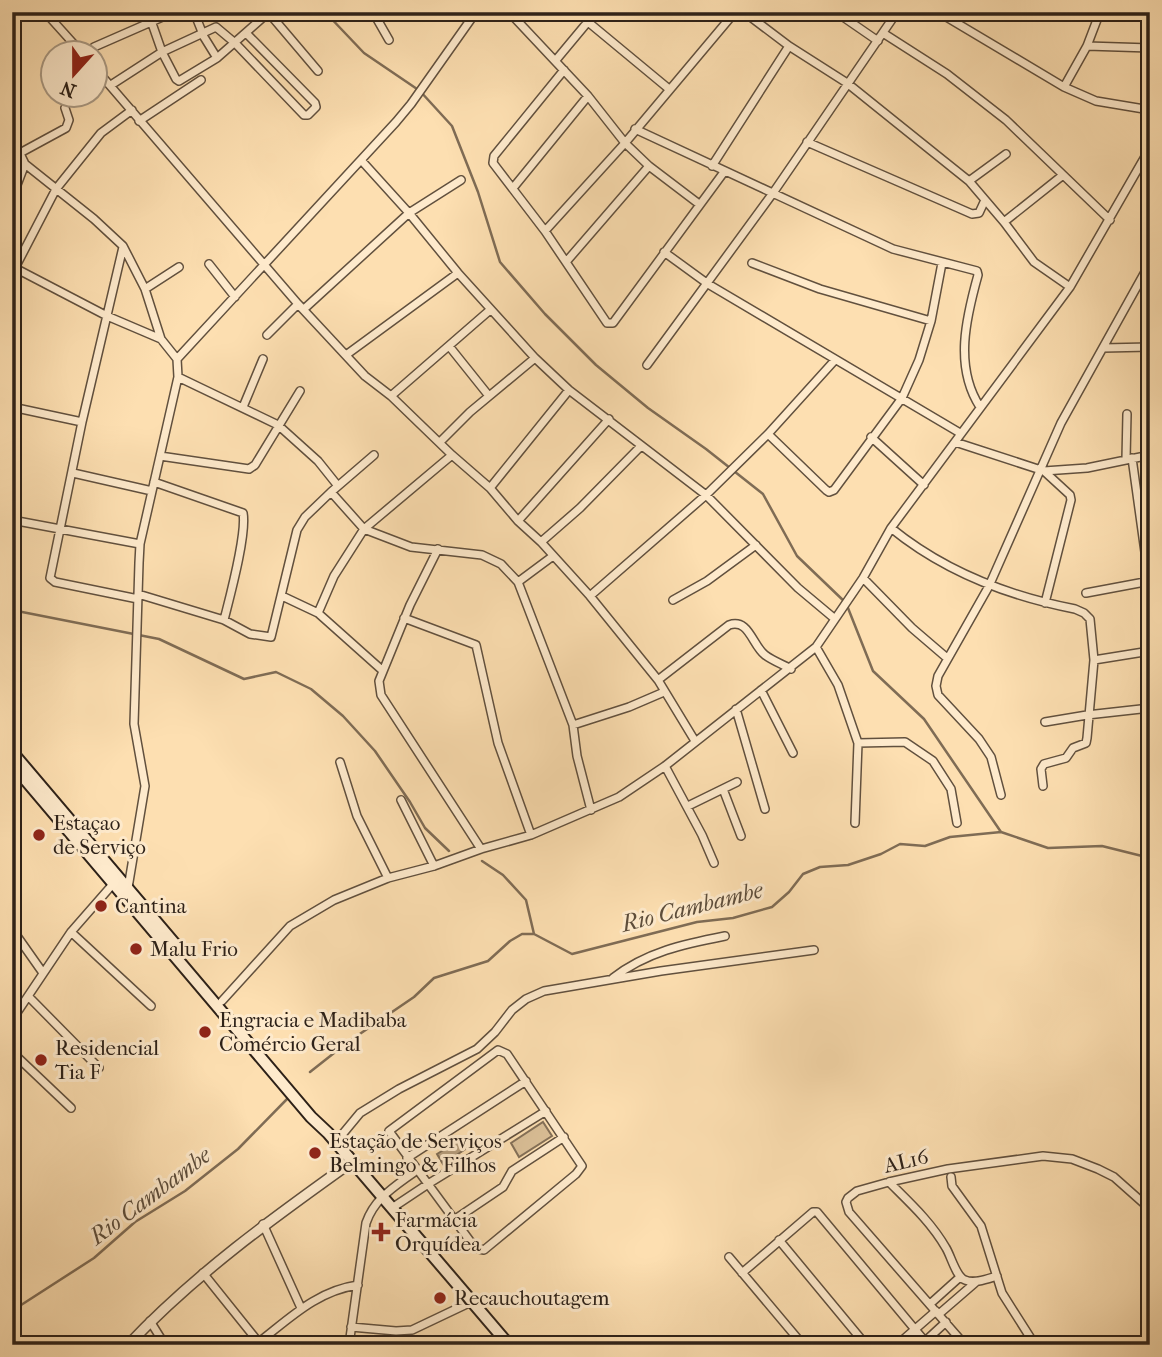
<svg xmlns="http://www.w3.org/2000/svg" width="1162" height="1357" font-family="'IM FELL French Canon',serif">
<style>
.green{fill:#dabf97;stroke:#847058;stroke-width:2}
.water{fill:#b69e7d;stroke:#7f6c55;stroke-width:2}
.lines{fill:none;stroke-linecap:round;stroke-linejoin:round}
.stream{stroke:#7f6c55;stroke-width:2.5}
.minor-casing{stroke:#61503e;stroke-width:10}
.tertiary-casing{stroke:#61503e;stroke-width:12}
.secondary-casing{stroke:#2d2118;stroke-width:14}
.minor{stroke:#feeacc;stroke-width:7}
.tertiary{stroke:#feeacc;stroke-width:9}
.secondary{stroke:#feeacc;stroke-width:10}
.poi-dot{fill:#8f2418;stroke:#feeacc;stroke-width:2.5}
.labels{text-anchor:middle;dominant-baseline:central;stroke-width:6;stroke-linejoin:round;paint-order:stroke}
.poi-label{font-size:21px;fill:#2d2118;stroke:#feeacc;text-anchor:start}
.street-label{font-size:21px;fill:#2d2118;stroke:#feeacc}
.water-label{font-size:23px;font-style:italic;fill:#5d4d3b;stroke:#feeacc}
</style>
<rect width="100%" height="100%" fill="#fddfb1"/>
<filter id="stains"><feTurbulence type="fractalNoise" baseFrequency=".00286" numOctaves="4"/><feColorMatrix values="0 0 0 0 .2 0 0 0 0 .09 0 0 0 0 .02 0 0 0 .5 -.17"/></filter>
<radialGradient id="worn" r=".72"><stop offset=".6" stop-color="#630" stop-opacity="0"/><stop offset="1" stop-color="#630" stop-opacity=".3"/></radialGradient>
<!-- green -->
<path class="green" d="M543,1122L552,1136L519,1157L511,1143Z"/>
<!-- water -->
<path class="water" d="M461,1139L467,1148L443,1164L437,1154Z"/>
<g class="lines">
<!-- stream -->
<path class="stream" d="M325,12L364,53L420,91L452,126L478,192L500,262L545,314L596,365L648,408L706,449L763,494L797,556L846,603L873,671L924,719L1001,832
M12,610L159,639L244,679L276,672L311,689L343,716L375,751L410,802L425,828L449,851
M482,861L503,875L526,900L534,934
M310,1072L348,1042L414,997L434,978L488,961L510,941L522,934H534L572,954L697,922L733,918L772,907L789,892L803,874L820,867L848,865L881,854L900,844L925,846L950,837L1001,832L1048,848L1102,846L1150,858
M12,1307H18L94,1258L135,1222L185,1191L238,1149L289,1097"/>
<defs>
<path id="minor" d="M45,12L81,52
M148,12L162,52L176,79L179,81L217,58L268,13
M194,12L204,37L217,58
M268,12L318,71
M373,12L389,40
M509,12L588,96L625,143L649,166L699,204
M576,12L669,89
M744,12L789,46L847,83L954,169L969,181L1004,222L1034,262L1070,287
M836,12L878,41
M938,12L1064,87L1096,101L1150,110
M883,33L947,74L1006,120L1110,220
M1087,46L1150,48
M94,47L174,12
M556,60L596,12
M94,67L298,304L365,376L391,396L452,455L490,488L518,521L541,542L590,596L658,680L695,741
M564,70L494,156L493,163L545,231L607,323H613L724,172
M111,85L162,52L216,27L235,43L304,115H308L316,107L315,103L247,34
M1064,87L1087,46L1100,12
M139,121L201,80
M635,129L893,249L977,271L978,275C966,318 954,367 980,407
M12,137L25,164L94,219L123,246L145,289L161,339L177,359L178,377L278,425L318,461L338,486L331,492L364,529L411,547L482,555L501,564L518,582L573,725L577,756L591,810
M807,142L972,214L979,213L985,200
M20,153L66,128L69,120L65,108
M361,160L409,213L458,273L535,358L569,390L706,495L798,588L835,619
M712,166L789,46
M969,181L1006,154
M513,188L588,96
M12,198L25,164
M1004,222L1063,175
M545,231L625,143L735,12
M123,247L82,422L50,578L55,582L138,599
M664,252L708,284L960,433
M566,262L649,166
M752,263L820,289L931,321
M209,264L235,297
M13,267L107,316L161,339
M15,268L56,189L101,133L132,110
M145,289L179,267
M304,309L409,213L461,180
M267,335L298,304
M449,346L489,396
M1103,348L1150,347
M346,355L458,273
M177,359L396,122L411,104L476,12
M647,365L773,193L897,12
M391,396L490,310
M12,407L82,422
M243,407L263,359
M768,434L826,490L829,492L834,490L902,398L919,360L931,321L942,263
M871,437L924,485
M440,442L470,412L535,358
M955,442L1044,471L1087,468L1150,455
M160,456L249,469L255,465L300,391
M1132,458L1149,581
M1126,459L1127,414
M1045,472L1070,495L1071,500L1045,603
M73,473L152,491
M154,482L243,513C247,534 230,596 224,620
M338,486L374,455
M490,488L569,390
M12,520L140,544
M518,521L609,419
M891,528C945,572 1008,596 1075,609L1084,613L1090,619L1094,660L1087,738L1086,743L1073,748L1066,758L1044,764L1041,769L1043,786
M541,542L580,508L641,446
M438,549L410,605L379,681L381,695L481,849
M863,578L912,628L947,658
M518,582L553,556
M1086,593L1150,581
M138,594L224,620L250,634L271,637L297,530L305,517L331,492
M282,596L318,613
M590,596L706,495L768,434L835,360
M673,600L707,581L756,545
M404,618L476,645L498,743L531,835
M816,647L838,685L858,743L855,823
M1094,660L1150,651
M383,671L318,613L334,576L364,529L452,455
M658,680L729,625C749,618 752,645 765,655C773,661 782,664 791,669
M761,690L793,753
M736,709L765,809
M1045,722L1087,715L1150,708
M573,725L629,707L664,692
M858,743L905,742L933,761L951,789L957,823
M340,762L357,816L388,878
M665,766L702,835L714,863
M723,789L741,836
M1001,795L991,757L979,739L938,695L936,686L938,676L989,586L1061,423L1150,263
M401,800L434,866
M688,806L737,782
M128,888L145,786L134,724L139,563L140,544L178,377
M12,929L43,973
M71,932L151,1006
M613,978C646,952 684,944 725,936
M29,997L99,1068
M222,1001L290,926L334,900L388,878L434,866L481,849L531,835L619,797L665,766L816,647L863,578L891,528L1070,287L1150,148
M12,1020L71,932L113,884
M498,1050L507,1054L582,1166L576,1174L484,1250L479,1249L470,1241L389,1131Z
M12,1052L71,1108
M336,1142L360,1113L399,1089L477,1049L495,1032L512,1010L526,999L544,991L661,971L814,950
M407,1158L526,1081
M951,1177L952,1186L981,1226L1002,1293L1035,1345
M889,1182C910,1203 931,1222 946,1248C951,1256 956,1277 965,1280C974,1284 987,1279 997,1276
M392,1208L428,1184L546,1111
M454,1220L503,1187L512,1171L564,1137
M263,1224L301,1308
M779,1240L866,1345
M729,1257L803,1345
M203,1273L260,1344
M742,1273L813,1212H817L928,1345
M930,1304L960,1277
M939,1314L976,1282
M150,1321L165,1345
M351,1327L396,1331L412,1330L471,1302
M255,1345C287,1321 315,1291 358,1285
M349,1345L366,1223C375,1197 396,1186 417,1170
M897,1345L936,1311
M921,1345L946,1322
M965,1345L849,1212L846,1202L848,1198L857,1191L889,1182L948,1169L1043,1156L1072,1159L1098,1169L1114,1177L1150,1209"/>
<path id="tertiary" d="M128,1345C195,1274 273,1218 353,1161"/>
<path id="secondary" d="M12,752L180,950
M12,764L311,1117L328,1133L509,1345"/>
</defs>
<!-- minor casing -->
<use href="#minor" class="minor-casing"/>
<!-- tertiary casing -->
<use href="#tertiary" class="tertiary-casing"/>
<!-- secondary casing -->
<use href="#secondary" class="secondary-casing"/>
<!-- minor -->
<use href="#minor" class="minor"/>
<!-- tertiary -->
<use href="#tertiary" class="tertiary"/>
<!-- secondary -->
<use href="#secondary" class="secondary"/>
</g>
<!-- markers -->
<g class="poi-dot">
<circle cx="39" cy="835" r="7"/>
<circle cx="101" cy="906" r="7"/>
<circle cx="136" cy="949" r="7"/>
<circle cx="205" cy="1032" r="7"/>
<circle cx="41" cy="1060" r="7"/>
<circle cx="315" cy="1153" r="7"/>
<path d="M377.5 1221.5h7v7h7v7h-7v7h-7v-7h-7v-7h7z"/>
<circle cx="440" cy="1298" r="7"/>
</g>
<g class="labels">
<!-- poi labels -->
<g class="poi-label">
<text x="53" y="823">Estaçao<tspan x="53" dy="24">de Serviço</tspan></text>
<text x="115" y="906">Cantina</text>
<text x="150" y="949">Malu Frio</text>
<text x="219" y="1020">Engracia e Madibaba<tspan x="219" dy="24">Comércio Geral</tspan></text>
<text x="55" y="1048">Residencial<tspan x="55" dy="24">Tia F</tspan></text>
<text x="329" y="1141">Estação de Serviços<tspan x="329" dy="24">Belmingo &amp; Filhos</tspan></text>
<text x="395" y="1220">Farmácia<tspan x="395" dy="24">Orquídea</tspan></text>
<text x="454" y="1298">Recauchoutagem</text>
</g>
<!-- street labels -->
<g class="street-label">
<text transform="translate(906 1161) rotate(-13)">AL16</text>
</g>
<!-- water labels -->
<g class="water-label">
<text transform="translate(692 907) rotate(-14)">Rio Cambambe</text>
<text transform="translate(150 1196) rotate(-37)">Rio Cambambe</text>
</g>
</g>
<!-- margin -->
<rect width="1162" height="1357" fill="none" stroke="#fddfb1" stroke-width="42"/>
<rect x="14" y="14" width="1134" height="1329" fill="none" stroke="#2d2118" stroke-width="3.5"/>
<rect x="21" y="21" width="1120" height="1315" fill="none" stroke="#2d2118" stroke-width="2"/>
<!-- north arrow -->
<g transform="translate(74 74) rotate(201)"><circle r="33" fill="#feeacc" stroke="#aa9a84" stroke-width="2"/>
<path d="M0-5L12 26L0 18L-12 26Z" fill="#8f2418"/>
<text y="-10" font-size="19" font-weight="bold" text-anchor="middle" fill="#2d2118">N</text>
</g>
<rect width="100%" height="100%" filter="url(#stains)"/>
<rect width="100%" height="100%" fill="url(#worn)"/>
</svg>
